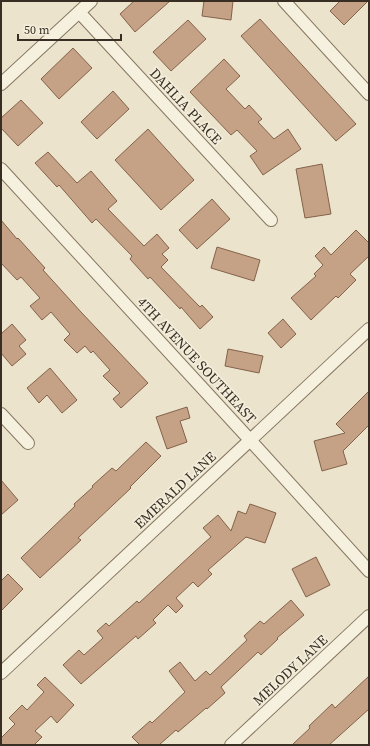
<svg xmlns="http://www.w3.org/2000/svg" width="370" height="746" font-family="'Source Serif 4',serif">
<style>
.building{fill:#c5a286;stroke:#83624a}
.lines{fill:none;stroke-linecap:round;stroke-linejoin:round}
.minor-casing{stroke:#867661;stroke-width:14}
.minor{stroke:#f6f0de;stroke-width:12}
.labels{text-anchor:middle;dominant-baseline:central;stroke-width:3.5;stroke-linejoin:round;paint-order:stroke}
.street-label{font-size:14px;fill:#392e23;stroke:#f3eddb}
</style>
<rect width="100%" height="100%" fill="#ebe3cc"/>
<!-- building -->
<path class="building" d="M134,1H170L135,32L120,14Z
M204,1H233L231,20L202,16Z
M340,1H368L344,25L330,11Z
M260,19L356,124L336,141L241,36Z
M188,20L206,39L171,71L153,52Z
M73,48L92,68L59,99L41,79Z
M224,59L240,76L226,89L245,109L249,105L262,119L258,122L274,139L288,129L301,149L263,175L250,156L257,151L237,130L231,135L190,92Z
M113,91L129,109L97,139L81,122Z
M21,100L43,123L18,146L1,128V118Z
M148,129L194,180L161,210L115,160Z
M48,152L77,183L91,171L117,201L108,209L144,246L157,234L169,248L162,254L168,260L161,267L200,307L202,305L213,317L200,329L181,307L180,309L150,277L148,279L130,259L132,256L96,219L92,223L59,185L57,187L35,163Z
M322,164L331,214L305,218L296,169Z
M212,199L230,219L197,249L179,230Z
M1,220L17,239L18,238L45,268L43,270L81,312L148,383L121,408L113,399L120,393L103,376L110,370L93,351L91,353L85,346L77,353L64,340L70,334L51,312L42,320L30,306L40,298L21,277L17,280L1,263Z
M356,230L369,243V256L350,274L356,280L338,298L336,296L311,320L291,298L316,276L314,274L323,265L315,256L324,247L331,255Z
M217,247L260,260L254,281L211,268Z
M283,319L296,334L281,348L268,333Z
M12,324L26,340L19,346L26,354L12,366L1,353V334Z
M228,349L263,356L259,373L225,366Z
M50,368L77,400L62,413L47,395L39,403L27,388Z
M369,391V425L343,451L347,464L322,471L314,441L345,433L336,424Z
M187,407L190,418L180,421L187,442L167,449L156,417Z
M146,442L161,456L130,487L131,488L78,538L81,540L40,578L21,558L75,506L74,504L93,487L92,486L112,468L116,471Z
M1,480L18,500L1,515Z
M250,504L276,513L265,543L246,537L208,570L212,574L198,587L193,582L176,598L183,606L176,613L168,605L153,620L156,623L138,639L136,636L81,684L63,665L79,650L84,655L103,638L97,631L106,623L109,626L137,601L139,603L204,543L211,537L203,528L218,515L231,531L238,511L246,514Z
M316,557L330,585L306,597L292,569Z
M8,574L23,589L1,611V581Z
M291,600L304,615L277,638L278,639L261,655L258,652L221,687L225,693L207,709L206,708L178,732L176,730L159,745H140L132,737L150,721L152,723L185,692L169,671L180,662L195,681L206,671L210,675L247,640L244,636L260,621L264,624Z
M369,676V709L329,745H292L310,728L309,726L332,704L335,708Z
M45,677L74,705L57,723L51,716L35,731L42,737L34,745H1V738L15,724L9,718L22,705L27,710L44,692L37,685Z"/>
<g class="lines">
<defs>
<path id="minor" d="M284,1L369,94
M79,12L271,220
M1,84L91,1
M1,169L250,440L369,571
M1,414L28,443
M1,673L369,329
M231,745L369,616"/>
</defs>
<!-- minor casing -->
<use href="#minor" class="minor-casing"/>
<!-- minor -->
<use href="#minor" class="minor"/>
</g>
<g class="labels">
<!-- street labels -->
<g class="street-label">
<text transform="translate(186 106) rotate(47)">DAHLIA PLACE</text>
<text transform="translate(197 360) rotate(47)">4TH AVENUE SOUTHEAST</text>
<text transform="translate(175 490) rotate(-43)">EMERALD LANE</text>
<text transform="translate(290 670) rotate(-43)">MELODY LANE</text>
</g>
</g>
<!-- border -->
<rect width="370" height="746" fill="none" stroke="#392e23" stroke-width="4"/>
<!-- scale -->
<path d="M18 34v6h103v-6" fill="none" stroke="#392e23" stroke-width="2"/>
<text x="24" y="34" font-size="12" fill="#392e23" stroke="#f3eddb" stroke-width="3" paint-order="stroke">50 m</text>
</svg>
